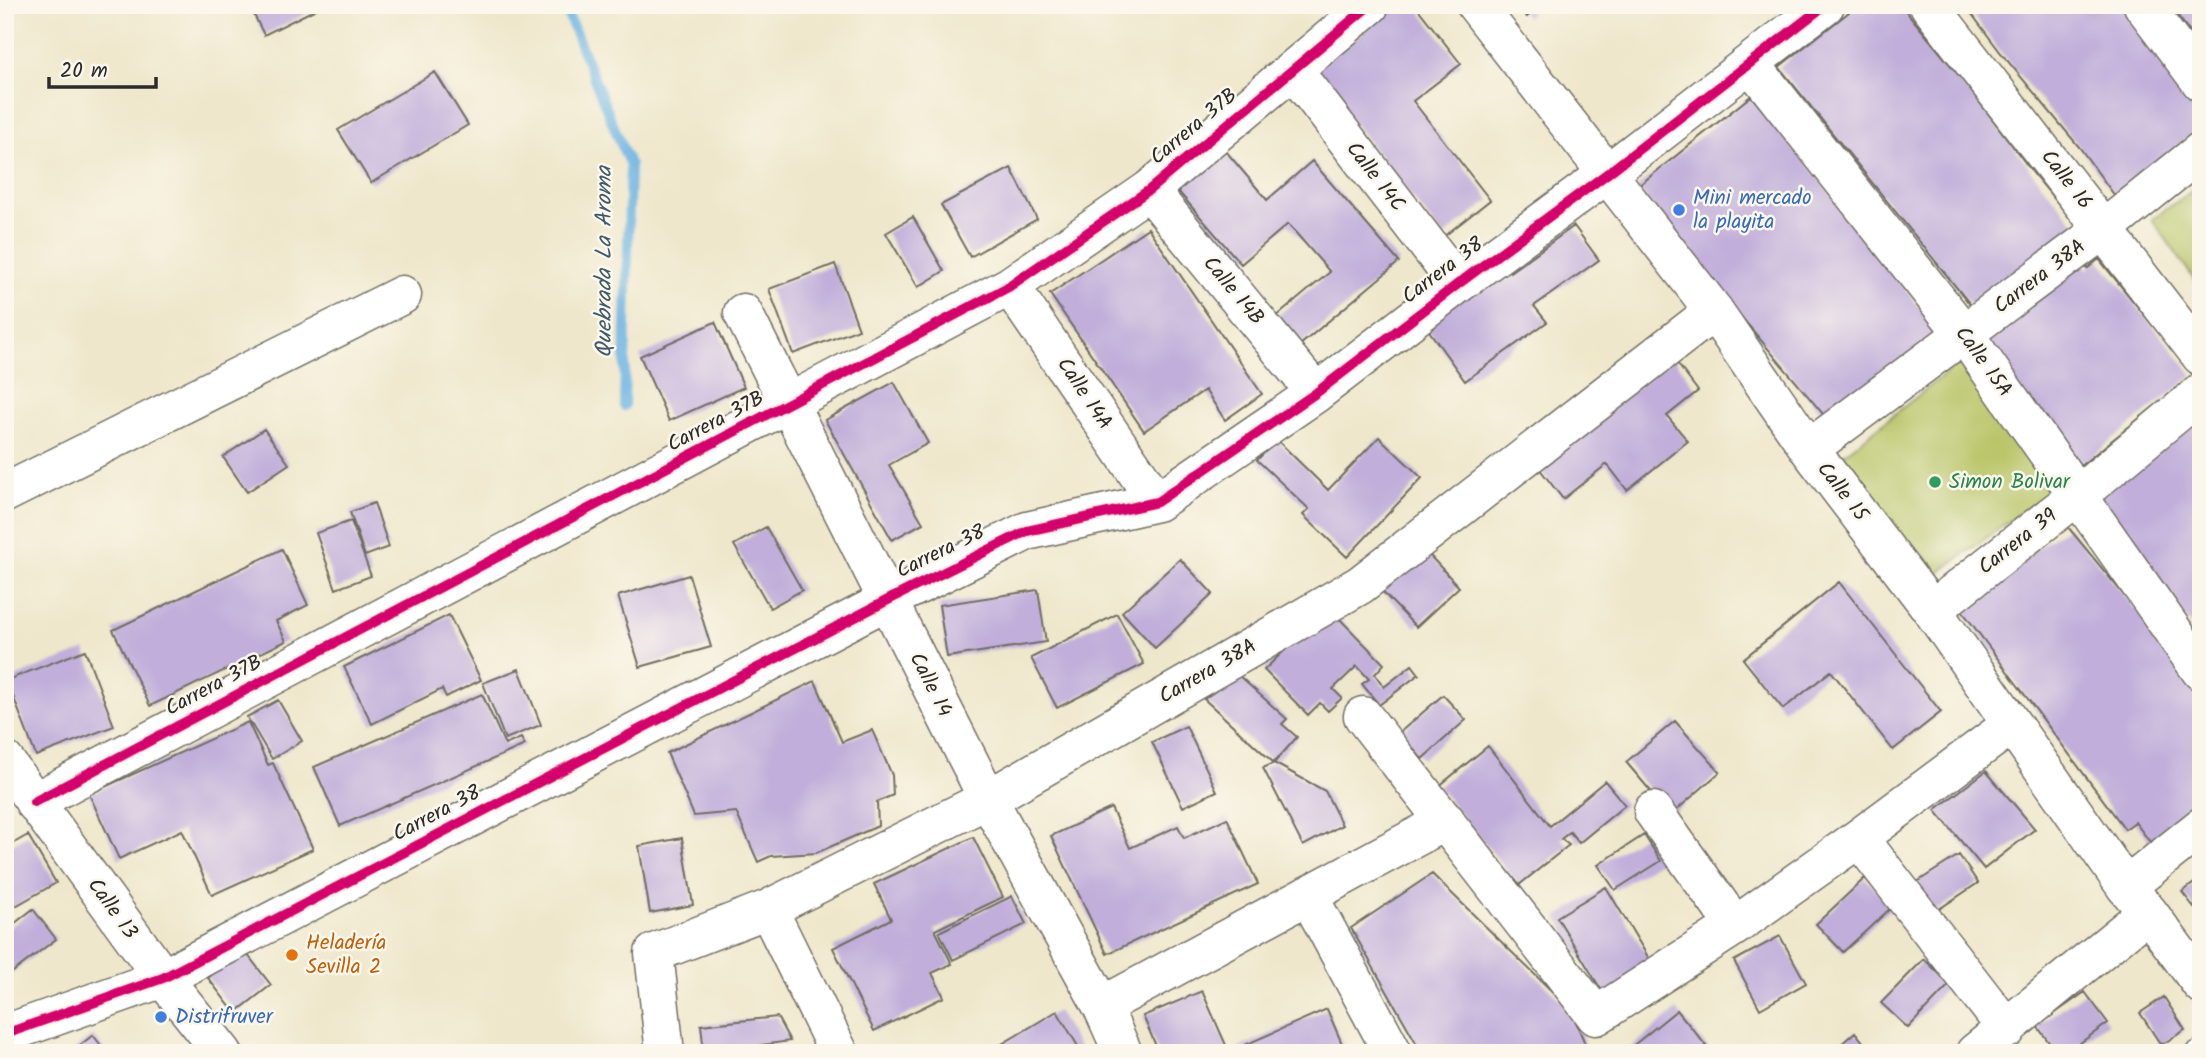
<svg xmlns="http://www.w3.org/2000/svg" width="2206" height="1058" font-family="Kalam,sans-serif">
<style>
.green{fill:#b7c364;stroke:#717748;stroke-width:2}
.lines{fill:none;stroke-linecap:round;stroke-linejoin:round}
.stream{stroke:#69b2e1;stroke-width:10}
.building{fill:#c1aeda}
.service-casing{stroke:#706d63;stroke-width:24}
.minor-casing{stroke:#706d63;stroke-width:41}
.service{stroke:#fff;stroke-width:21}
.minor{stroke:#fff;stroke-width:38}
.cycleway-casing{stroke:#fbf7ec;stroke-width:15}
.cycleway{stroke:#d6006c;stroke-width:10}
.shop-dot{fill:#3f7fe0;stroke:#fbf7ec;stroke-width:2.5}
.leisure-dot{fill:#2e9e5b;stroke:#fbf7ec;stroke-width:2.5}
.food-dot{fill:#e8710a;stroke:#fbf7ec;stroke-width:2.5}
.labels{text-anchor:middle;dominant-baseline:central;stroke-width:5;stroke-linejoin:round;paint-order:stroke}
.street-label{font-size:21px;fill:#2b2b2b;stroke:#fbf7ec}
.shop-label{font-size:21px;fill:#366cbe;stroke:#fbf7ec;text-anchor:start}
.leisure-label{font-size:21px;fill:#27864d;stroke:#fbf7ec;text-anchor:start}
.food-label{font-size:21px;fill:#c56008;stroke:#fbf7ec;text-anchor:start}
.water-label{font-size:23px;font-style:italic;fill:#415a6b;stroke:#fbf7ec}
</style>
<rect width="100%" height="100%" fill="#fbf7ec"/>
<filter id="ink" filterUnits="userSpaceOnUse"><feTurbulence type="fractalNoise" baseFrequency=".0143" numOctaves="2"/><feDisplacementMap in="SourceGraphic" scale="14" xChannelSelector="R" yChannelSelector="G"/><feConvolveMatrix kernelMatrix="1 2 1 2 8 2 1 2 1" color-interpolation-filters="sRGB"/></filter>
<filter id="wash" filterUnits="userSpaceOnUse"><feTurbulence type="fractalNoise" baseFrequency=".00686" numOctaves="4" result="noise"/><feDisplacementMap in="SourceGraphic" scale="28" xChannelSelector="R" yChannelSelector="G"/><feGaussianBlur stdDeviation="1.57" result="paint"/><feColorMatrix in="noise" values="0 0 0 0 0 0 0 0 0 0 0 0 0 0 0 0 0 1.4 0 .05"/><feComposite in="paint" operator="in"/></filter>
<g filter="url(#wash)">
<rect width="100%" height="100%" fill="#efe7cb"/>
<!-- green -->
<path class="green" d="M2201,185V289L2152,219Z
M1963,360L2057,486L1933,577L1843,455Z"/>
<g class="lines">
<!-- stream -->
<path class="stream" d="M564,5L630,166L624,406"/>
</g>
<g id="blocks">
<!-- building -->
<path class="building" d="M249,5H324L264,35Z
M1398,5H1415L1461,64L1413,101L1490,200L1443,237L1313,71Z
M1517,5H1540L1527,17Z
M1858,5H1901L1962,79L2036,177L2079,228L1977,313L1779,67Z
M1965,5H2132L2201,92V127L2115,196L2080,148L2001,53Z
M2170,5H2201V47Z
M435,72L468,125L371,183L338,130Z
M1751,96L1807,163L1884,263L1946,340L1833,426L1712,282L1637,187Z
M1219,143L1267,200L1312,161L1399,262L1300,345L1276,317L1330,272L1288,224L1241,264L1171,183Z
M1011,168L1037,219L970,257L941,205Z
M913,217L944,271L918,287L886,233Z
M1574,226L1599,260L1534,306L1547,322L1465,381L1422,321L1503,263L1510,272Z
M1148,228L1262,394L1225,420L1205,390L1144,431L1050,294Z
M2076,254L2087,269L2099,259L2193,375L2079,467L1972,333Z
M835,264L859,329L793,354L769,289Z
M715,322L744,387L669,421L640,356Z
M1673,358L1698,391L1667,416L1688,441L1627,490L1607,464L1563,499L1539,468Z
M894,382L928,443L889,465L923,523L892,540L825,420Z
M2201,417V638L2093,495Z
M264,429L289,464L247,492L223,457Z
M1379,437L1422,478L1347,557L1303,515L1309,509L1257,460L1277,440L1328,490Z
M374,503L389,547L365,556L350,512Z
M351,521L371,576L336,589L316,533Z
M766,527L802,590L770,608L734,545Z
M2068,527L2138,612L2201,695V806L2153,846L2135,822L2125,829L1957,604Z
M1419,544L1459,587L1416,627L1375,584Z
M282,549L308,605L276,621L286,641L150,706L113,630Z
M1180,559L1213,594L1155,648L1122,612Z
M689,575L711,647L640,667L618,596Z
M1839,582L1941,712L1893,750L1831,671L1783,709L1743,659Z
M1038,590L1046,642L947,657L939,605Z
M1329,608L1384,664L1375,674L1384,687L1412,665L1419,674L1379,705L1362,684L1369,679L1357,666L1333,689L1342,698L1328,711L1320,703L1308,715L1264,670Z
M1117,614L1144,664L1057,708L1031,658Z
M449,615L481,680L446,697L442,689L372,724L344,667Z
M85,650L114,726L36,756L7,680Z
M519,669L541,725L505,739L483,683Z
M1238,675L1287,719L1282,724L1297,737L1274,763L1204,699Z
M815,681L842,742L872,730L892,775L893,795L877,802L878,826L816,853L771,856L758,862L736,812L694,816L667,753Z
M482,694L505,745L521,738L525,745L340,826L314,767Z
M1443,695L1466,720L1422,759L1399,733Z
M278,700L302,741L272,759L247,717Z
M1675,721L1720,772L1671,815L1626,762Z
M248,722L268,765L273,763L313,849L212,895L182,830L119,859L89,794Z
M1186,726L1217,791L1183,807L1152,742Z
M1488,746L1550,826L1605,781L1625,805L1579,843L1570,832L1561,839L1569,845L1519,885L1438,787Z
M1274,763L1325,791L1342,825L1303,846L1263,768Z
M1986,771L2035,829L1984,869L1935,810Z
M1111,808L1130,848L1178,826L1184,838L1227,818L1258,884L1107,954L1051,836Z
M28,835L56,883L5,912V848Z
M1644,835L1661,861L1615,890L1598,865Z
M973,837L1003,897L935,930L952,964L932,973L944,997L874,1031L833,948L891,919L874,884Z
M682,838L693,905L650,913L639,846Z
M1959,855L1978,883L1936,911L1917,882Z
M1432,874L1571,1010L1589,1053H1422L1351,928Z
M1865,878L1892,907L1843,952L1816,924Z
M2201,878V916L2182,892Z
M1606,887L1657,972L1608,1001L1557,917Z
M1012,896L1026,924L953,960L939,932Z
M33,909L56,939L5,978V931Z
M1780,936L1806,983L1760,1009L1734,961Z
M244,950L271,985L235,1013L208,978Z
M1924,959L1950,984L1908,1028L1881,1003Z
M1202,991L1229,1052L1327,1009L1346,1053H1159L1143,1016Z
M2085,992L2108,1023L2066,1053H2057L2037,1026Z
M2164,997L2185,1030L2161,1045L2140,1013Z
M1677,1010L1712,1053H1624Z
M1057,1011L1082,1053H987Z
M777,1017L790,1041L761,1045L762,1053H704L701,1025Z
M1855,1032L1872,1053H1831Z
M93,1035L107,1053H70Z"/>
</g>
</g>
<g filter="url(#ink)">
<use href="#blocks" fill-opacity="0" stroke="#706d63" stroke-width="2"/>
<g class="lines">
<defs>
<path id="service" d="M2196,1053L2201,1050"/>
<path id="minor" d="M1476,5L1714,311L1809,449L1932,610L2126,887L2148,912L2201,984
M1929,5L2201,356
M2143,5L2201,82
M1750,63L1965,335L2201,671
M1293,70L1458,284
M1149,190L1316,393
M1010,286L1157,502
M743,313L988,799L1102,1006L1123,1053
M1809,449L2104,229L2201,151
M5,493L402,295
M1932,610L2078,495L2201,393
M1363,716L1596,1016L1735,926L1859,838L2011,725
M5,761L163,978L223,1053
M34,802L1010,286L1149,190L1370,5
M1653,811L1735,926
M1859,838L2007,1029
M2126,887L2201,827
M1308,895L1393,1053
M768,909L839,1053
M1102,1006L1446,821
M5,1034L163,978L888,600L1027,531L1157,502L1316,393L1458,284L1608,173L1825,5
M665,1053L654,953L768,909L988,799L1360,585L1714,311
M1975,1053L2148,912"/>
</defs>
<!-- service casing -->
<use href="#service" class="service-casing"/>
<!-- minor casing -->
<use href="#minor" class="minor-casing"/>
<!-- service -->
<use href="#service" class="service"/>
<!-- minor -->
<use href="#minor" class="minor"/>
<defs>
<path id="cycleway" d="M34,802L1010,286L1149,190L1370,5
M5,1034L163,978L888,600L1027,531L1157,502L1316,393L1458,284L1608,173L1825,5"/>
</defs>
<!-- cycleway casing -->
<use href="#cycleway" class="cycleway-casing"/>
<!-- cycleway -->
<use href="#cycleway" class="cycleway"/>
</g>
</g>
<!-- markers -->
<g class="shop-dot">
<circle cx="1679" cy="210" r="7"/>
<circle cx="161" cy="1017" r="7"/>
</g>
<circle class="leisure-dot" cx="1935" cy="482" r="7"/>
<circle class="food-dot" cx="292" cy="955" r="7"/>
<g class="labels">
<!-- street labels -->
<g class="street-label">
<text transform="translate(1194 127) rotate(-40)">Carrera 37B</text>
<text transform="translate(1375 177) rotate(52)">Calle 14C</text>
<text transform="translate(2066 180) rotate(52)">Calle 16</text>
<text transform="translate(1443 271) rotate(-37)">Carrera 38</text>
<text transform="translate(2040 277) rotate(-37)">Carrera 38A</text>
<text transform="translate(1233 291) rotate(50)">Calle 14B</text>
<text transform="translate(1983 362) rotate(54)">Calle 15A</text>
<text transform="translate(1084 394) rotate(56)">Calle 14A</text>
<text transform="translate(716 422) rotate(-28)">Carrera 37B</text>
<text transform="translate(1842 492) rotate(52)">Calle 15</text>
<text transform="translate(2018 542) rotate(-38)">Carrera 39</text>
<text transform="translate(941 552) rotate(-26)">Carrera 38</text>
<text transform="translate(1208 672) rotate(-30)">Carrera 38A</text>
<text transform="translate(930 685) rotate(63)">Calle 14</text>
<text transform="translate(214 686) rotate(-28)">Carrera 37B</text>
<text transform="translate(437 814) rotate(-28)">Carrera 38</text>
<text transform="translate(112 909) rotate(54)">Calle 13</text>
</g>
<!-- shop labels -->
<g class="shop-label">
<text x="1693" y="198">Mini mercado<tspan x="1693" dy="24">la playita</tspan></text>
<text x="175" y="1017">Distrifruver</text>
</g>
<!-- leisure labels -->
<g class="leisure-label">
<text x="1949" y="482">Simon Bolivar</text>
</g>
<!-- food labels -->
<g class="food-label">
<text x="306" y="943">Heladería<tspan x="306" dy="24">Sevilla 2</tspan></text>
</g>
<!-- water labels -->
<g class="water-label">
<text transform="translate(605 262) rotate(-90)">Quebrada La Aroma</text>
</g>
</g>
<!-- margin -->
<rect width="2206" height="1058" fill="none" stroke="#fbf7ec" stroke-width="28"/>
<!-- scale -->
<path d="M49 77v10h107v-10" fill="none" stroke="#2b2b2b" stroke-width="3.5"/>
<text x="60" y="77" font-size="21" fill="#2b2b2b" stroke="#fbf7ec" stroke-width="5" paint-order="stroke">20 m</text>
</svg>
